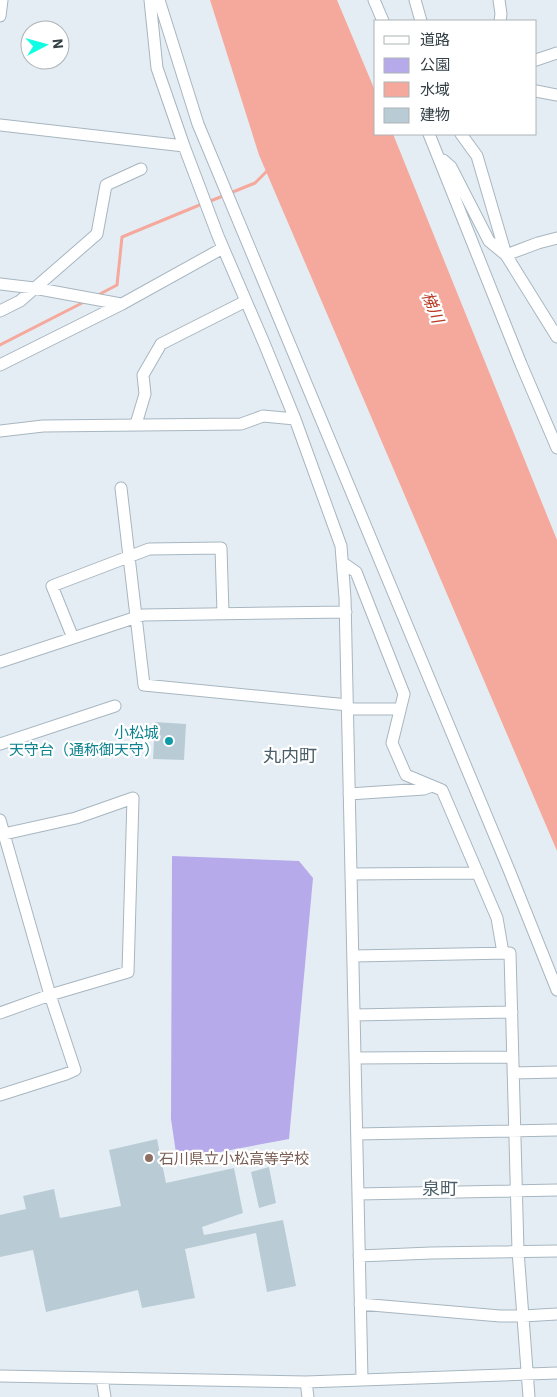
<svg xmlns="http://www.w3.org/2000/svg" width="557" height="1397" font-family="'IBM Plex Sans','Noto Sans JP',sans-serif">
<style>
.green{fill:#b6aaeb}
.water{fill:#f5a99c}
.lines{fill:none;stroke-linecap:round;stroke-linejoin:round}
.stream{stroke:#f5a99c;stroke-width:3}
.building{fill:#b9ccd6}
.minor-casing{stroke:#a7b6c0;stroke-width:13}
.minor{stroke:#fff;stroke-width:11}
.culture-dot{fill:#0f9aa8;stroke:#fff;stroke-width:2}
.education-dot{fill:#8d6e63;stroke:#fff;stroke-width:2}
.labels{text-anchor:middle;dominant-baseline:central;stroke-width:4.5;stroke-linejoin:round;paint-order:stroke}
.culture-label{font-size:15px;fill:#0d838f;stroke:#fff;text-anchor:end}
.education-label{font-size:15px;fill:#785e54;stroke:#fff;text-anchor:start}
.water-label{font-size:16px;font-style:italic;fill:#b93d26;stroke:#fff}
.quarter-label{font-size:18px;fill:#4a5f6a;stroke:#fff}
</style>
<rect width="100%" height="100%" fill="#e5edf4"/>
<!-- green -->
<path class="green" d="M172,856L299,861L313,878L289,1139L177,1160L171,1119Z"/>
<!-- water -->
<path class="water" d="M210,0H337L376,93V134H393L557,540V851L259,155Z"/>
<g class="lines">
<!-- stream -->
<path class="stream" d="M208,202L255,183L268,170
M96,296L117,285L122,237L202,204
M0,345L86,301"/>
</g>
<!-- building -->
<path class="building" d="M155,722L186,724L184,760L153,759Z
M157,1139L166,1183L234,1168L243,1213L202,1227L204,1235L283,1220L296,1286L267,1292L256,1233L185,1249L195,1298L142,1308L138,1290L46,1312L33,1250L0,1257V1215L26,1209L23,1196L54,1189L60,1218L121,1206L109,1150Z
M269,1167L276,1203L259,1208L251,1172Z"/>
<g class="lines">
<defs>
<path id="minor" d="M150,0L157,68L184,146L218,236L264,343L295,419L341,546L345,598L362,1379
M159,0L198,124L509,870L557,990
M374,0L383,21
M415,0L421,21
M499,0L501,14L500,21
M0,16L2,0
M536,60L557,53
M536,91L557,95
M0,125L184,146
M429,134L521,364L557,448
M461,134L477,156L506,255L557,337
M443,160L451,167L489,241L506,255
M506,255L538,243L557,238
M0,284L34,288L121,304
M0,311L20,301L97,234L106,185L141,169
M0,365L122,304L223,248
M136,424L145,394L143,375L161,344L246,301
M0,431L43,426L241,424L263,416L295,419
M121,488L144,685L348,705
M343,563L356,572L404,694L392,743L406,775L442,790L497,918L503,953
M73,638L52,586L149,549L221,548L223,613
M0,662L143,615L346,612
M348,709H400
M0,744L115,706
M349,794L424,789L432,786
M0,820L50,995L75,1070L66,1074L0,1095
M0,835L76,818L133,798L128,972L50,995L0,1013
M351,874L478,873
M353,956L510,953L518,1251L529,1397
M354,1015L512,1012
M355,1058L513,1057
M513,1073L557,1072
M357,1134L557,1130
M358,1194L557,1190
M359,1256L431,1253L557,1251
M360,1304L500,1316H523L557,1314
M0,1376L306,1382L557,1373
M102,1378L105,1397
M306,1382L308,1397"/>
</defs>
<!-- minor casing -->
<use href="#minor" class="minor-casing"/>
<!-- minor -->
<use href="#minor" class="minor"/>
</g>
<!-- markers -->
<circle class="culture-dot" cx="169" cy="741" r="5"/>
<circle class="education-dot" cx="149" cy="1158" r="5"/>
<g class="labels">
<!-- culture labels -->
<g class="culture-label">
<text x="159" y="732">小松城<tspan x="159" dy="17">天守台（通称御天守）</tspan></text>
</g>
<!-- education labels -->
<g class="education-label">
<text x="159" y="1158">石川県立小松高等学校</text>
</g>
<!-- water labels -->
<g class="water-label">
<text transform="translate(433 307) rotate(68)">梯川</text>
</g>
<!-- quarter labels -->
<g class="quarter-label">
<text x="290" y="755">丸内町</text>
<text x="440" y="1188">泉町</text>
</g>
</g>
<!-- legend -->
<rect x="374" y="20" width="162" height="115" fill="#ffffff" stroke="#aeb3b5"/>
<rect x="384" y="36" width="25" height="8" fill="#ffffff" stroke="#aeb3b5"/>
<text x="420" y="45" font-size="15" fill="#344046">道路</text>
<rect x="384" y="58" width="25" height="15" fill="#b6aaeb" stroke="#aeb3b5"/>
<text x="420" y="70" font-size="15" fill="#344046">公園</text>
<rect x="384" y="82" width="25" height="15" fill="#f5a99c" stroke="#aeb3b5"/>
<text x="420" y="95" font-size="15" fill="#344046">水域</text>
<rect x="384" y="108" width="25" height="15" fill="#b9ccd6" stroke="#aeb3b5"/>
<text x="420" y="120" font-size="15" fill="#344046">建物</text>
<!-- north arrow -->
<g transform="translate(45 45) rotate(84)"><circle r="24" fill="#ffffff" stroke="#aeb3b5"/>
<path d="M0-4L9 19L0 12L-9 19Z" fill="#10ffe4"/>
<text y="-8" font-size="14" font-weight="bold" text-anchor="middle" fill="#344046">N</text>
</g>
</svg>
